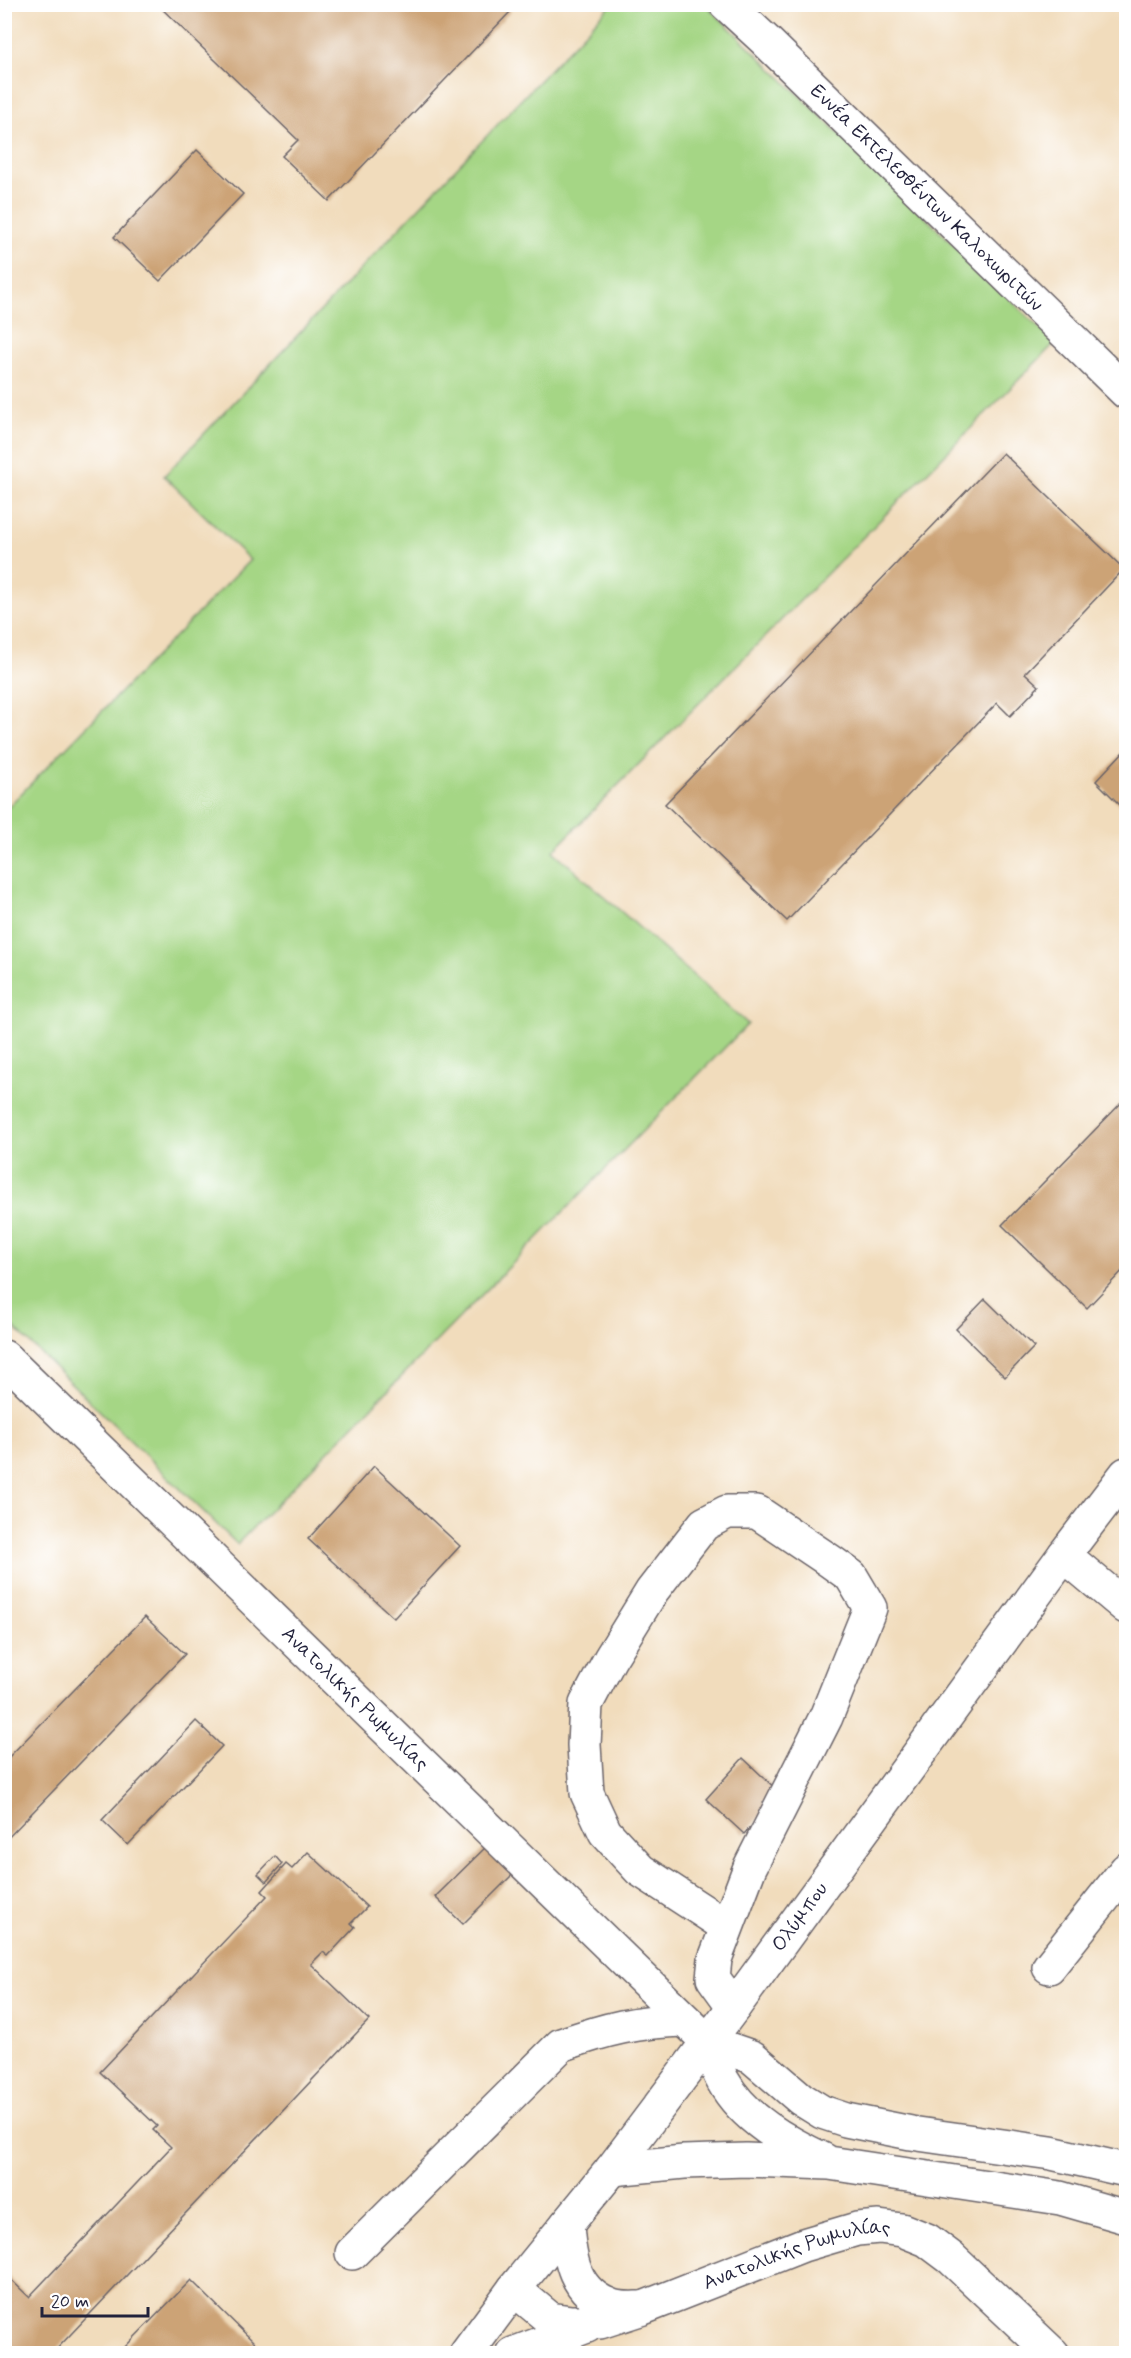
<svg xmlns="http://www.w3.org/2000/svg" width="1131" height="2358" font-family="Mynerve,sans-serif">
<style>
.green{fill:#a5d685;stroke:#647c60;stroke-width:1.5}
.building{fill:#cca376}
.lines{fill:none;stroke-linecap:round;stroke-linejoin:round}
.minor-casing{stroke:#6a6368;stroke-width:36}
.highway-casing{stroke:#6a6368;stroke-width:36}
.minor{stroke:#fff;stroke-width:33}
.highway{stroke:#fff;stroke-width:33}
.labels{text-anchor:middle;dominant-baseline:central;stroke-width:4.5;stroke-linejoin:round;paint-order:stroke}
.street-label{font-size:20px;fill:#22223b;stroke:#fff}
</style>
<rect width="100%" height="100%" fill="#fff"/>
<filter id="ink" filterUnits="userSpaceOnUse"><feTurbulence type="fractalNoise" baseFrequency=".0167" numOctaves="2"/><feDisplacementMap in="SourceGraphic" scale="12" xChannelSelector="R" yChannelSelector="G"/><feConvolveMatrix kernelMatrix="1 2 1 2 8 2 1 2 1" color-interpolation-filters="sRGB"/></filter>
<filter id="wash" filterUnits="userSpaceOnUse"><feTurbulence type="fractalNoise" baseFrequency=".008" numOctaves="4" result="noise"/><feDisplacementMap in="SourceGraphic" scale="24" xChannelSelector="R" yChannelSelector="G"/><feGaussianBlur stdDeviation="1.35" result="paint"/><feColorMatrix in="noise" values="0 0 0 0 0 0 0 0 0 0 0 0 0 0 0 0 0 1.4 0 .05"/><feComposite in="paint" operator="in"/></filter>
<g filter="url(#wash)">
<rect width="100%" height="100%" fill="#f1dcbc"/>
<!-- green -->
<path class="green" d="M611,5H706L1055,343L553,851L748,1024L237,1544L5,1319L4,811L250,560L164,476Z"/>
<g id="blocks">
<!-- building -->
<path class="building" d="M157,4H505L511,11L329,201L282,156L298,140Z
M197,150L243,194L160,281L114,237Z
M1003,453L1124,569L1025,673L1039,686L1010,716L997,703L787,921L665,804Z
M1126,749V811L1096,781Z
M1126,1098V1267L1087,1308L1002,1225Z
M985,1299L1034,1347L1005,1377L956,1329Z
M374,1466L460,1546L394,1618L308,1539Z
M145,1617L185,1654L4,1842V1762Z
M196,1721L222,1746L128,1845L102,1820Z
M743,1758L781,1794L744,1834L706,1799Z
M489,1844L516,1871L463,1924L435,1897Z
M308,1852L367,1907L351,1923L355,1927L328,1956L323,1952L311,1964L369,2020L52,2354H4V2273L29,2297L171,2147L153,2130L157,2126L100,2072L267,1896L262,1891L286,1864L292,1869Z
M275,1856L282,1864L266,1882L258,1874Z
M191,2280L266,2354H118Z"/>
</g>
</g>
<g filter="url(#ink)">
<use href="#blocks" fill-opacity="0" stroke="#6a6368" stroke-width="1.5"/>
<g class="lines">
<defs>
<g id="minor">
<path id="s1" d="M726,4L765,40L1126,392"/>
<path id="s2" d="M4,1357L708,2042"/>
<path d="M1064,1555L1126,1607"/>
<path d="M726,1926L640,1870L605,1832L587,1793L584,1745L586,1704L610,1659L652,1591L704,1524L727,1512H757L830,1561L851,1576L870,1608L826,1717L750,1867L715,1959L713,1978L734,2007"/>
<path d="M1049,1967L1126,1870"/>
<path d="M567,2224C569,2258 574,2293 612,2306C621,2309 632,2308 641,2308"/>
<path d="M352,2253L561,2045C606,2029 638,2021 685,2020"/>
<path id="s3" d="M514,2289L550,2319L571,2322H600L643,2308L803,2245L857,2229L879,2227L902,2230L927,2240L951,2258L1053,2354"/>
<path id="s4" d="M466,2354L514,2289L612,2169L734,2007L1064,1555L1126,1474"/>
<path d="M513,2354L587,2326"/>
</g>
<path id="highway" d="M708,2042L752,2057L801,2099L822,2112L846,2120L911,2133L1051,2153L1126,2170
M708,2042C713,2054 716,2069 723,2081C744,2119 786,2142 824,2160
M612,2169L684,2162L746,2160L829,2163L1060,2198L1126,2217"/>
</defs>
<!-- minor casing -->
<use href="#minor" class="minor-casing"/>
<!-- highway casing -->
<use href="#highway" class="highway-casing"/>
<!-- minor -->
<use href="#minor" class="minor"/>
<!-- highway -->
<use href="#highway" class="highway"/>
</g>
</g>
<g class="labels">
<!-- street labels -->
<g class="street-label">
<text stroke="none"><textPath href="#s1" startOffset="279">Εννέα Εκτελεσθέντων Καλοχωριτών</textPath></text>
<text stroke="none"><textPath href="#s2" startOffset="490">Ανατολικής Ρωμυλίας</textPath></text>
<text stroke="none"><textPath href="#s4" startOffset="550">Ολύμπου</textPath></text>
<text stroke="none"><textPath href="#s3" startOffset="306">Ανατολικής Ρωμυλίας</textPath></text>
</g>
</g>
<!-- margin -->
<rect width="1131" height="2358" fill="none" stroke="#fff" stroke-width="24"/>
<!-- scale -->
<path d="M42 2307v9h106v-9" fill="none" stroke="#22223b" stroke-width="3"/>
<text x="51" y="2307" font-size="18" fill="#22223b" stroke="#ffffff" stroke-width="4.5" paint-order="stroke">20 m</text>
</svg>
